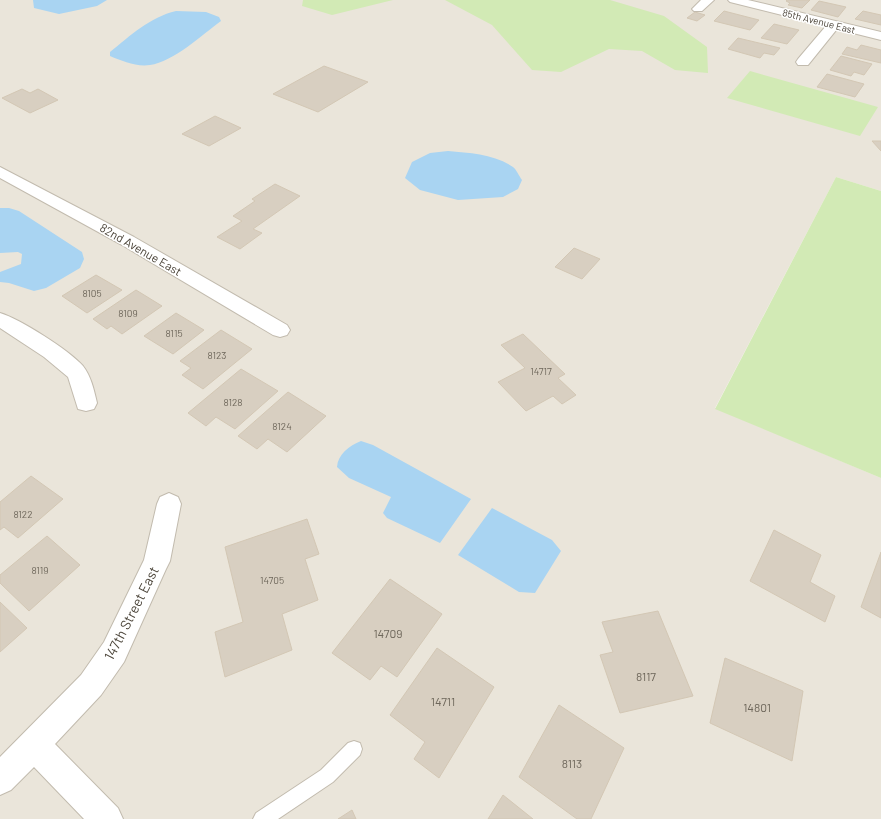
<svg xmlns="http://www.w3.org/2000/svg" width="881" height="819" font-family="Barlow,sans-serif">
<style>
.residential{fill:#eae5da}
.green{fill:#d2eab5}
.water{fill:#a9d4f2}
.building{fill:#d8cfc1;stroke:#d3c7b4}
.lines{fill:none;stroke-linecap:round;stroke-linejoin:round}
.lane-casing{stroke:#c2bbae;stroke-width:2}
.street-casing{stroke:#c2bbae;stroke-width:2}
.lane{fill:#fff;fill-rule:evenodd}
.street{fill:#fff;fill-rule:evenodd}
.labels{text-anchor:middle;dominant-baseline:central;stroke-width:3;stroke-linejoin:round;paint-order:stroke}
.far-street-label{font-size:10px;fill:#4b4439;stroke:#fff}
.number-label{font-size:10px;fill:#6e675b}
.street-label{font-size:12px;fill:#4b4439;stroke:#fff}
.near-number-label{font-size:12px;fill:#6e675b}
.near-street-label{font-size:14px;fill:#4b4439;stroke:#fff}
</style>
<rect width="100%" height="100%" fill="#f6f3ec"/>
<!-- residential -->
<path class="residential" d="M0,0H881V191L836,177L715,408L881,478V819H0Z"/>
<!-- green -->
<path class="green" d="M303,0H393L332,15L302,6Z
M445,0H610L664,16L707,47L708,73L675,70L642,51L609,49L561,72L532,70L492,25Z
M750,71L878,107L860,136L727,98Z
M836,177L881,191V478L715,409Z"/>
<!-- water -->
<path class="water" d="M33,0H107L97,6L59,14L34,8Z
M176,11L206,12L219,17L221,21C202,35 173,62 150,65C136,67 122,61 110,56V52C130,36 150,17 176,11Z
M448,151C470,153 494,154 513,167C516,169 519,176 522,180L518,189L503,197L458,200L420,190L405,178L412,162L430,153Z
M0,208H9L19,211L82,252L84,259L80,268L46,288L34,291L9,283L0,282V272L21,264L22,254L18,252L0,253Z
M361,441L373,445L471,499L440,543L387,518L383,513L391,497L349,478L337,467C338,454 349,446 361,441Z
M492,508L552,540L561,551L535,593L519,592L458,555Z"/>
<!-- building -->
<path class="building" d="M787,0H810L802,8L788,5L790,3L786,1Z
M819,1L846,7L838,17L811,10Z
M724,11L759,20L750,30L714,21Z
M863,11L881,15V25L855,19Z
M695,12L705,15L697,21L687,18Z
M774,24L799,30L787,44L761,38Z
M738,38L780,48L774,55L764,53L760,58L728,49Z
M861,45L881,50V63L842,54L847,47L857,50Z
M841,56L872,64L864,75L854,72L851,76L830,70Z
M324,66L368,82L318,112L273,94Z
M827,74L864,84L855,97L817,87Z
M22,89L30,93L38,89L58,100L30,113L2,98Z
M215,116L241,128L209,146L182,134Z
M872,141H881V151Z
M275,184L300,196L253,229L262,233L240,249L217,237L242,221L233,216L255,201L252,199Z
M574,248L600,259L582,279L555,267Z
M96,275L122,290L87,313L62,296Z
M136,290L162,306L122,334L111,326L107,329L93,319Z
M176,313L204,330L173,354L144,336Z
M221,330L252,349L203,389L182,375L191,368L180,361Z
M523,334L565,374L558,378L576,395L562,404L553,396L526,411L498,382L525,368L501,345Z
M241,369L278,391L235,429L216,417L206,426L188,413Z
M288,392L326,416L287,452L268,439L257,449L238,436Z
M31,476L63,499L18,538L4,527L0,530V502Z
M307,519L319,554L305,559L318,600L282,614L292,650L225,677L215,632L243,622L225,547Z
M774,530L821,555L810,582L835,596L825,622L750,581Z
M47,536L80,565L29,611L0,583V575Z
M881,552V618L861,607Z
M390,579L442,614L397,677L381,666L370,680L332,653Z
M0,602L27,628L0,652Z
M658,611L693,696L620,713L600,655L613,652L602,622Z
M437,648L494,687L439,778L414,759L425,742L390,715Z
M725,658L803,691L792,761L710,723Z
M559,705L624,748L591,819H577L519,777Z
M503,795L533,819H488Z
M352,810L356,819H338Z"/>
<g class="lines">
<defs>
<path id="lane" d="M354,741L360,743L362,749L360,755L333,782L278,819H253L256,813L321,770L348,743Z"/>
<path id="street" d="M701,0H714L702,11H694L692,9Z
M728,0H748L881,32V40L837,29L808,65H798L796,62L798,59L826,26L730,2Z
M0,167L134,237L287,325L290,330L287,335L280,337L273,335L122,245L0,178Z
M0,313C20,319 69,350 83,366C91,376 94,390 97,403L94,409L86,411L78,409L68,377L44,357L0,328Z
M169,493L178,497L181,504L170,561L166,569L124,662L101,695L55,744L118,808L123,819H84L34,767L11,790L0,795V757L81,675L104,642L144,560L157,504L160,497Z"/>
</defs>
<!-- lane casing -->
<use href="#lane" class="lane-casing"/>
<!-- street casing -->
<use href="#street" class="street-casing"/>
<!-- lane -->
<use href="#lane" class="lane"/>
<!-- street -->
<use href="#street" class="street"/>
</g>
<g class="labels">
<!-- far-street labels -->
<g class="far-street-label">
<text transform="translate(819 21) rotate(14)">85th Avenue East</text>
</g>
<!-- number labels -->
<g class="number-label">
<text x="92" y="293">8105</text>
<text x="128" y="313">8109</text>
<text x="174" y="333">8115</text>
<text x="217" y="355">8123</text>
<text x="541" y="371">14717</text>
<text x="233" y="402">8128</text>
<text x="282" y="426">8124</text>
<text x="23" y="514">8122</text>
<text x="40" y="570">8119</text>
<text x="272" y="580">14705</text>
</g>
<!-- street labels -->
<g class="street-label">
<text transform="translate(141 249) rotate(30)">82nd Avenue East</text>
</g>
<!-- near-number labels -->
<g class="near-number-label">
<text x="388" y="633">14709</text>
<text x="646" y="676">8117</text>
<text x="443" y="701">14711</text>
<text x="757" y="707">14801</text>
<text x="572" y="763">8113</text>
</g>
<!-- near-street labels -->
<g class="near-street-label">
<text transform="translate(131 613) rotate(-63)">147th Street East</text>
</g>
</g>
</svg>
